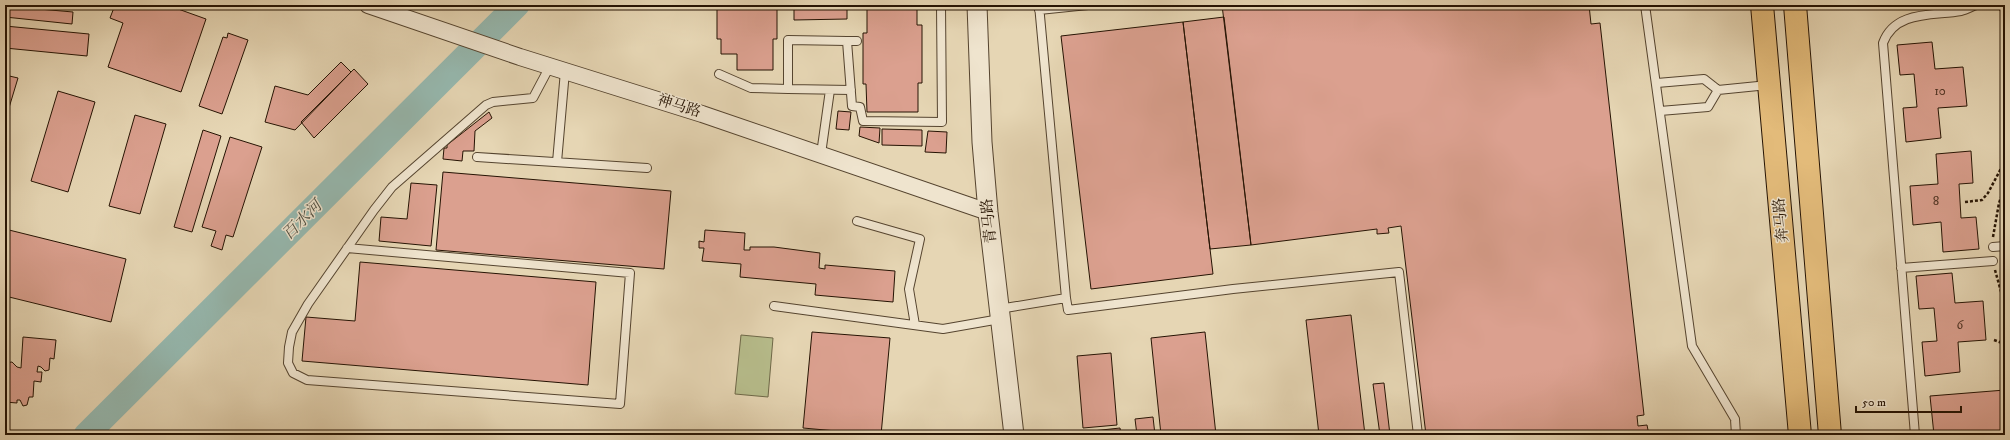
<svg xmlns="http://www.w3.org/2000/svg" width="2010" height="440" font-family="'IM FELL DW Pica','Noto Serif SC',serif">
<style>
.green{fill:#b7bd8c;stroke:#6e6848}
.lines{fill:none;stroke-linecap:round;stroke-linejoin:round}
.river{stroke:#96b9b0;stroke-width:25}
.building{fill:#dba08f;stroke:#251303}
.service-casing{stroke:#55442f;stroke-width:10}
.minor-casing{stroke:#55442f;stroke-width:18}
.tertiary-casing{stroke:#55442f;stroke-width:21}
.primary-casing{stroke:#251303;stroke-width:24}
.path{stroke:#251303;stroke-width:2.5;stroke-dasharray:3 2;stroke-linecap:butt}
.service{stroke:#efe4ce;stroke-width:8}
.minor{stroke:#efe4ce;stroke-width:16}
.tertiary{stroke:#efe4ce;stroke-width:19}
.primary{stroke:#e3bb7a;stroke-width:22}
.labels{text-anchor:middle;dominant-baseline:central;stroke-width:3;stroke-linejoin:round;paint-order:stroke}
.number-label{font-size:13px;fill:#523626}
.street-label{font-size:15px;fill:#251303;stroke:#efe4ce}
.water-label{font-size:16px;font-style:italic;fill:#4d4d40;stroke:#efe4ce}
</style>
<rect width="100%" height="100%" fill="#e6d6b4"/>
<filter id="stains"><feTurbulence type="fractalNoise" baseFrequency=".005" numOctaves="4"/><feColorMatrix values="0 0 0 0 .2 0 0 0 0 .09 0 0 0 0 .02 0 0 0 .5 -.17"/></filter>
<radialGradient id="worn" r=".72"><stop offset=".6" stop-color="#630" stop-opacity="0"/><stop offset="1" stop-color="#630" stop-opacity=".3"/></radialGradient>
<!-- green -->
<path class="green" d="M741,335L773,338L768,397L735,394Z"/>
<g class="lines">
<!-- river -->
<path class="river" d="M86,435L517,5"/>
</g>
<!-- building -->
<path class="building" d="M115,5H167L206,19L181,92L108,67L123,23L110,18Z
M717,5H777V39H773V70H737V54H721V39H717Z
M794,5H847V19L794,20Z
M867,5H917V25H922V83H918V112H867L866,84H863V33H867Z
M1222,5H1589L1591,24L1600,23L1644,415L1637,416L1638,426L1647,425L1649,435H1426L1401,226L1388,228L1389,233L1377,234V229L1251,245Z
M5,6L73,12L72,24L5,17Z
M1224,17L1251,245L1210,249L1183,22Z
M1183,22L1213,274L1091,289L1061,36Z
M5,26L89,34L87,56L5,48Z
M228,33L248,40L222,114L199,106L223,37L227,38Z
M1932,42L1935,69L1963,67L1967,106L1938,108L1941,138L1906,142L1903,108L1917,107L1914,74L1900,75L1897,45Z
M341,62L351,72L295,130L265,122L275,86L308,95Z
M354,69L368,84L314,138L301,122Z
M5,75L18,78L5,121Z
M58,91L95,102L68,192L31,181Z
M838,111L851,112L849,130L836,129Z
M489,112L492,118L475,131L474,151H463L462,161L443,159L444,148H447V145Z
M135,115L166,124L140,214L109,206Z
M860,127L880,128L879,143L859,136Z
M882,129L922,130V146L882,145Z
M203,130L221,136L192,232L174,227Z
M928,131L947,132L946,153L925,152Z
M230,137L262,147L233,237L226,235L222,250L211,246L216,231L202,227Z
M1971,151L1973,183L1959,184L1961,218L1976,217L1979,249L1943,252L1941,222L1913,225L1910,186L1938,184L1936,154Z
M443,172L671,191L664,269L436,250Z
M411,183L437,185L431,246L379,241L381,217L407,219Z
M5,229L126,259L111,322L5,296Z
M705,230L745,233L744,250H750V247H774L820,253L819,268L825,269V265L895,271L893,302L815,295L816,284L740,277L741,264L702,261L704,248H699V241L704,242Z
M360,262L596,282L588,385L302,361L306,317L355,321Z
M1952,273L1955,303L1983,301L1986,340L1958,342L1960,372L1925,376L1922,342L1937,341L1934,308L1919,309L1916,276Z
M1351,315L1365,435H1319L1306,320Z
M812,332L890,338L881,435L803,428Z
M1205,332L1216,435H1161L1151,338Z
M23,337L56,340L54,359L50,358L49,370L45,371L41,367L38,366L37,372H42L41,382L34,381L33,397H29L27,405L23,406L20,400H17V403L5,402V363L12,362L17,367L21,368Z
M1111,353L1117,425L1083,428L1077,356Z
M1384,383L1390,435H1380L1373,384Z
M2005,390V435H1988L1987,431L1934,435L1930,396Z
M1153,417L1155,435H1137L1135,419Z
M1120,428L1121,435H1083V432Z"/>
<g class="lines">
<defs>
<path id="service" d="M1039,5L1066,298
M1645,5L1692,346L1735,419L1736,435
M1039,10L1088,5
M847,41L788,40V89L851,90
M857,41H847L852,106L860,107L863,121L942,122L941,5
M719,74L751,88L788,89
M1657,83L1704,79L1718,90L1768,85
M1660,111L1708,107L1718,90
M821,154L830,90
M477,157L647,168
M557,162L565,71
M857,221L920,239L909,289L915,325
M1993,247L2005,246
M347,248L630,273L620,404L307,380L293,373L288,363L289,347L292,332L308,304L374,210L392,187L486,105L493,102L533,98L550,66
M1901,268L1993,261
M774,306L943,329L1000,319
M999,309L1066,298L1068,310L1233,289L1399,272L1418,435
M1915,435L1883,43C1895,10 1934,16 1961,11C1966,10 1971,7 1976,5"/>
<path id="minor" d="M368,5L520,57L702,114L988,212"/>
<path id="tertiary" d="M977,5L982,142L988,212L1014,435"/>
<path id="primary" d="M1762,5L1800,435
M1795,5L1830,435"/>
</defs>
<!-- service casing -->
<use href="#service" class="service-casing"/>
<!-- minor casing -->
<use href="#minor" class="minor-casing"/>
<!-- tertiary casing -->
<use href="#tertiary" class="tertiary-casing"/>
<!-- primary casing -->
<use href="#primary" class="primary-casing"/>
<!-- path -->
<path class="path" d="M1998,5L2005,18
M1965,202L1982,200L1988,193L2005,161
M1993,237L1999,203L2005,186
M1995,270L2005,306
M1994,340L2005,344"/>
<!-- service -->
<use href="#service" class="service"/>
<!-- minor -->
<use href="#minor" class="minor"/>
<!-- tertiary -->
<use href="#tertiary" class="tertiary"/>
<!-- primary -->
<use href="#primary" class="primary"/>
</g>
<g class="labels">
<!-- number labels -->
<g class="number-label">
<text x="1940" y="91">10</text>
<text x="1936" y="201">8</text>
<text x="1960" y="325">6</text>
</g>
<!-- street labels -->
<g class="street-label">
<text transform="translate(679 106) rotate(17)">神马路</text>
<text transform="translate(1781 220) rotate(-95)">奔马路</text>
<text transform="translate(989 221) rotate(-96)">青马路</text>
</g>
<!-- water labels -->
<g class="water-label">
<text transform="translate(302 220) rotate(-45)">百水河</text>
</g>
</g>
<!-- margin -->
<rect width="2010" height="440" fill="none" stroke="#e6d6b4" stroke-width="20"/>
<rect x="6" y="6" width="1998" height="428" fill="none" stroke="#251303" stroke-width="2"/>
<rect x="10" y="10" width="1990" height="420" fill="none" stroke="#251303"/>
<!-- scale -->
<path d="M1856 406v6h105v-6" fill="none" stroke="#251303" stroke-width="2"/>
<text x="1862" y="406" font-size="12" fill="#251303" stroke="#efe4ce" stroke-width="3" paint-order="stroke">50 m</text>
<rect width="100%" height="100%" filter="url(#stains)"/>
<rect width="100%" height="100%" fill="url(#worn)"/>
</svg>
